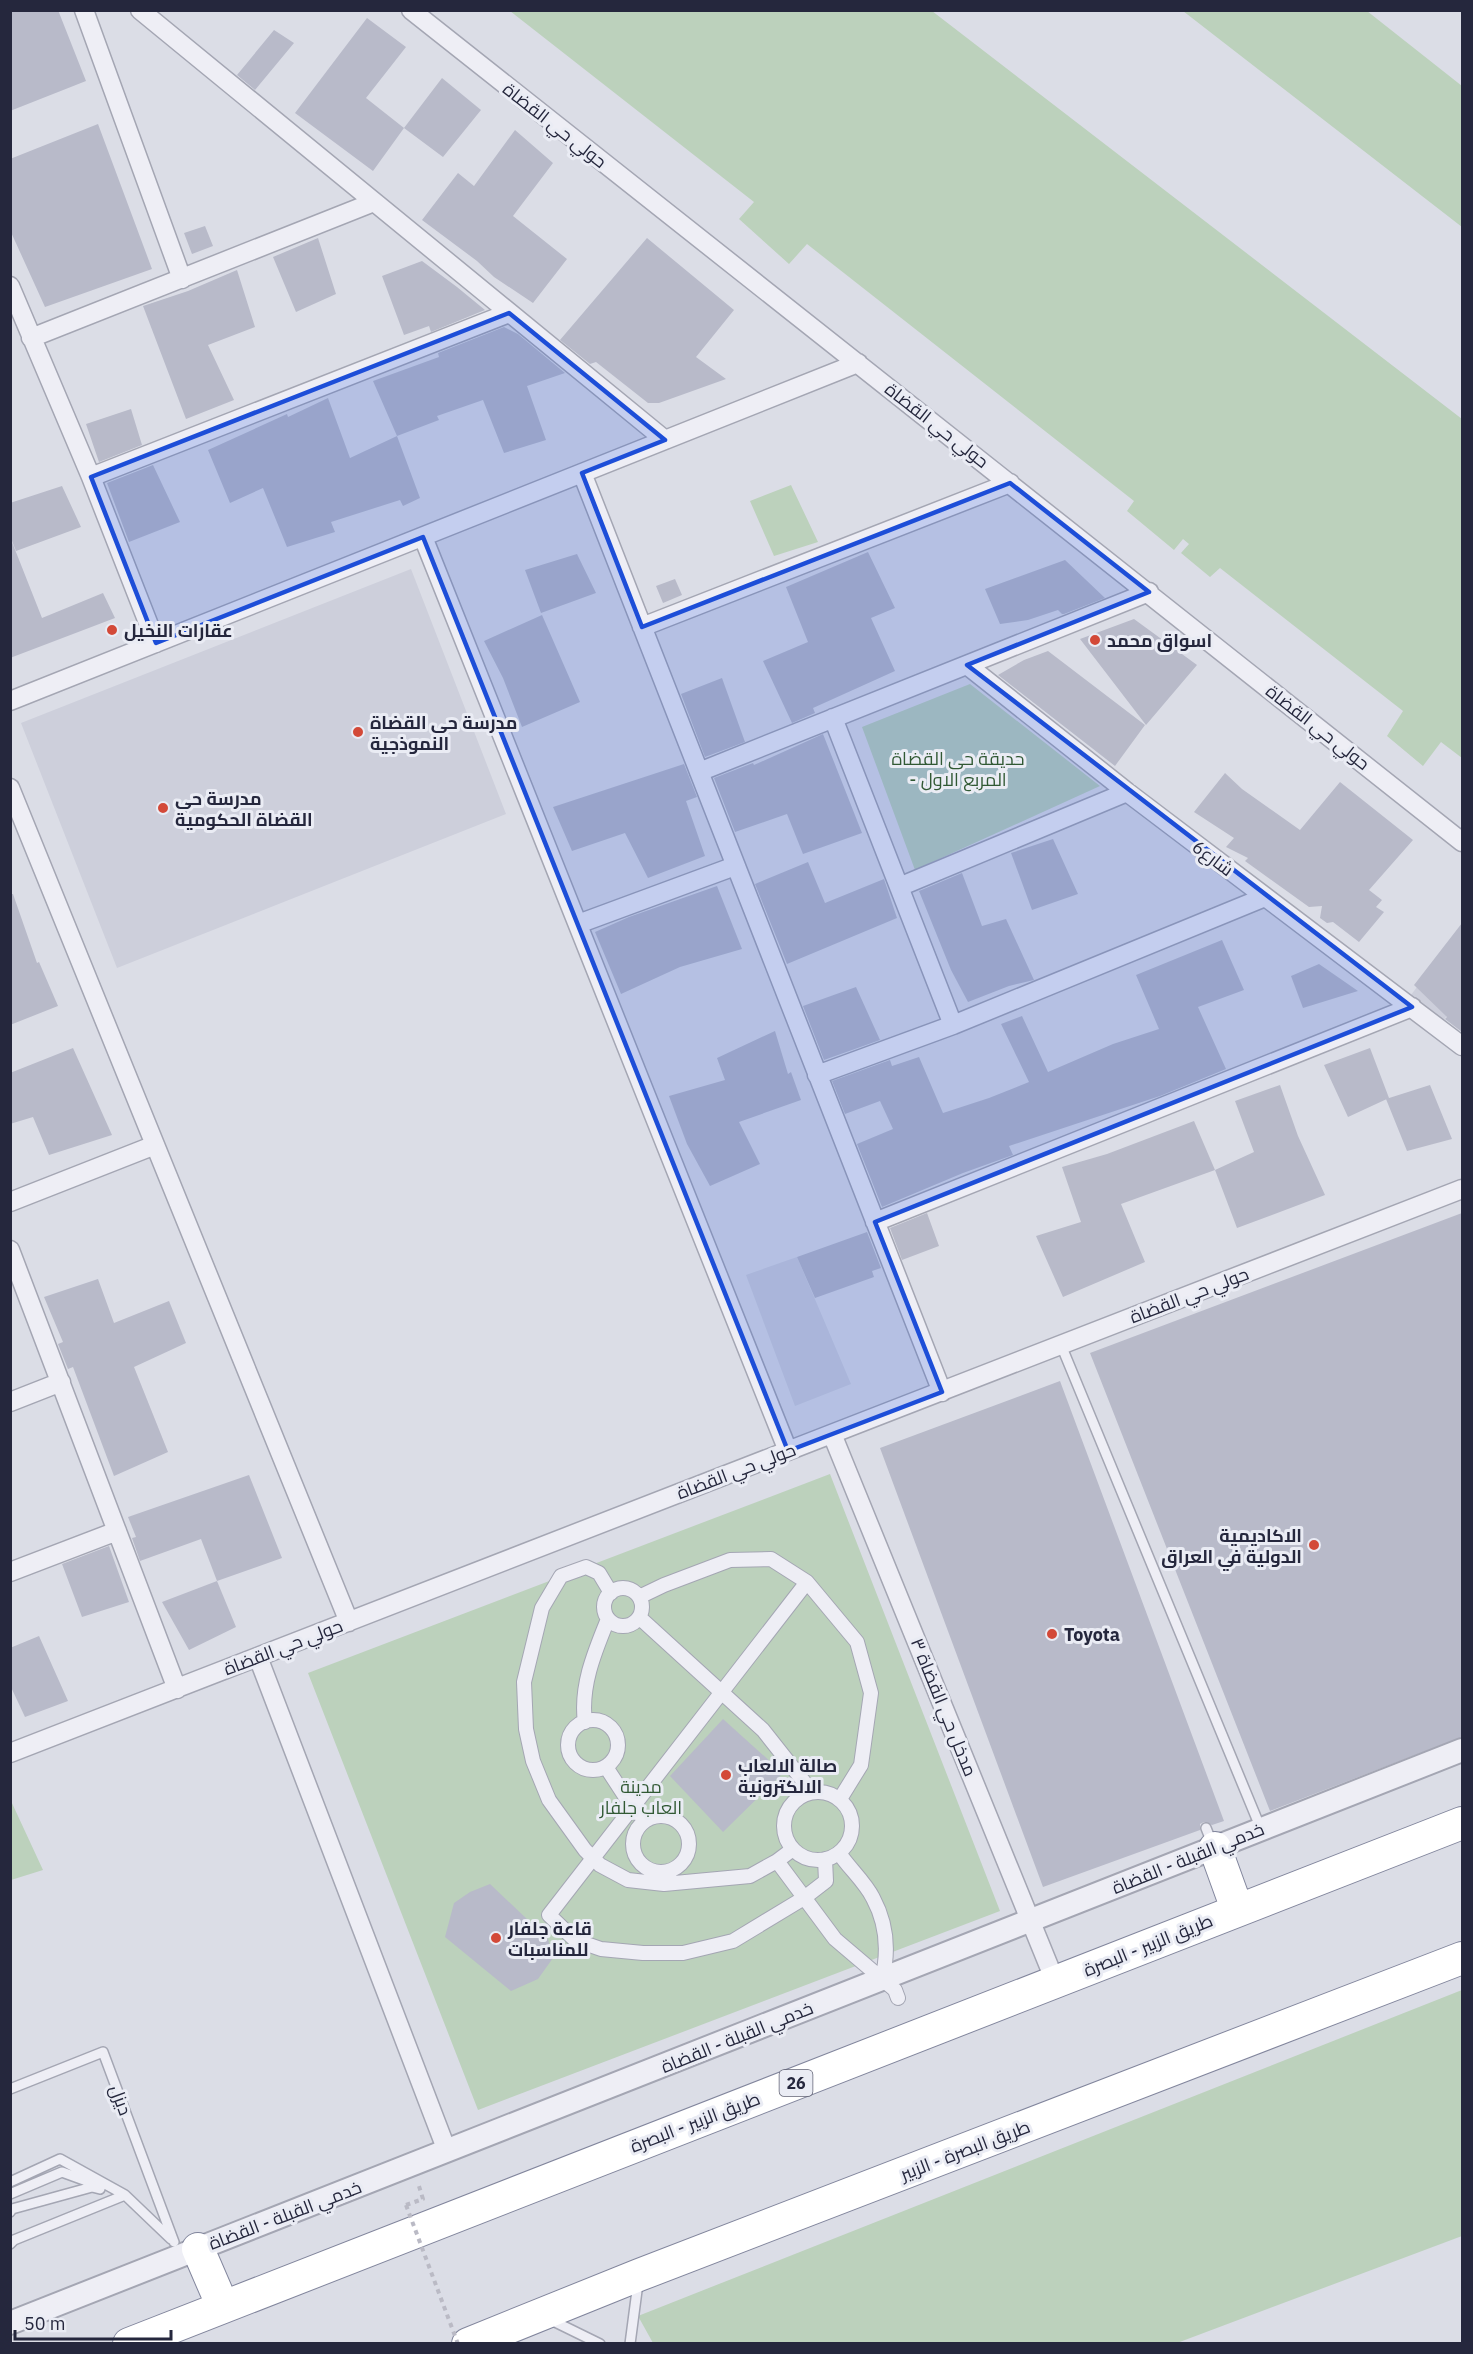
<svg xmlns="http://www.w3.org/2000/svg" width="1473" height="2354" font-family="'IBM Plex Sans',Cairo,sans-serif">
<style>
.built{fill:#cdcfdb}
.green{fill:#bcd1bc}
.building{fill:#b8bac9}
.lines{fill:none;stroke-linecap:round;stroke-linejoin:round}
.service-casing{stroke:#a4a6b3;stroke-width:12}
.pedestrian-casing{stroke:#a4a6b3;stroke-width:16}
.minor-casing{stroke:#a4a6b3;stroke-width:21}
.tertiary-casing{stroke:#a4a6b3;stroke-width:26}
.trunk-casing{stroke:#82869d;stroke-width:34}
.path{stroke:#babac5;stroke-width:4;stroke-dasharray:4.5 4.5;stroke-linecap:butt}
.service{stroke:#eeeef5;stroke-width:9}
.pedestrian{stroke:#eeeef5;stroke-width:14}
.minor{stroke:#eeeef5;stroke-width:18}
.tertiary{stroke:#eeeef5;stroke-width:22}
.trunk{stroke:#fff;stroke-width:32}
.path-bridge{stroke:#babac5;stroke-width:4;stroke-dasharray:4.5 4.5;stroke-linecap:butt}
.marked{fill:#1d4ed8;fill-opacity:0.2;stroke:#1d4ed8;stroke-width:4.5;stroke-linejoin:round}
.poi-dot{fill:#d34938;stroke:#eaecf4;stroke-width:2}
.labels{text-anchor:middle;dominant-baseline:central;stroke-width:6;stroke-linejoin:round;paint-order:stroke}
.shield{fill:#eaecf4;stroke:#606274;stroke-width:1.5}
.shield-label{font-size:16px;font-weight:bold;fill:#25273d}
.street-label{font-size:18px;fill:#25273d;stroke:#eaecf4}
.poi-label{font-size:18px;font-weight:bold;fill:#25273d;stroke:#eaecf4;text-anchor:start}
.park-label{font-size:18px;fill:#315934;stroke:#eaecf4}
</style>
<rect width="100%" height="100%" fill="#dbdde6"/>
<!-- built -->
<path class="built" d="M411,569L506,814L117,968L21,723Z
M1426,975L1450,1012L1441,1023L1408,999Z
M797,1257L851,1384L795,1406L746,1275Z"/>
<!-- green -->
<path class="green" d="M510,11H932L1462,419V758L1441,742L1423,766L1387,736L1403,711L1220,568L1210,577L1181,553L1189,544L1183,539L1174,550L1127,511L1134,501L807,244L789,264L739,219L754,202Z
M1183,11H1367L1462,86V227Z
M791,485L818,542L774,556L750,501Z
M970,684L1100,786L915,870L862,727Z
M830,1474L1000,1911L478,2110L308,1673Z
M11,1801L43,1870L11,1880H10Z
M1462,1990V2236L1177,2343H653L638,2316Z"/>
<!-- building -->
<path class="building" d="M10,10H58L86,81L10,111Z
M367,18L406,47L366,98L404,128L373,171L295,113Z
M274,30L294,43L255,90L237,75Z
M442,78L481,110L443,157L404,128Z
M98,124L152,269L45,307L10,230V159Z
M515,130L553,163L513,216L567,259L533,303L494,277L477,261L422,220L458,173L474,186Z
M205,226L213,246L192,254L184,233Z
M318,238L336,294L296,312L273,257Z
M647,238L734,310L696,357L726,379L659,403H648L596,362L590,364L560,340Z
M422,261L457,287L485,310L431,332L429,326L404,335L382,276Z
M237,270L255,327L208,345L234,400L186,419L143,306L188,291Z
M504,327L518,334L565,373L527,386L546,440L504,453L483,400L437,416L439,420L397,436L373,381L439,357L438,353Z
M328,398L350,458L397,436L420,498L403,506L400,500L331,522L335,532L287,547L263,488L230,503L208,450L287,414L288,417Z
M131,409L142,445L99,462L86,424Z
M153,465L180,522L129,542L107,483Z
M62,486L81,527L16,551L10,536V503Z
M10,542H12L42,618L103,593L115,618L10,658Z
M868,552L895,608L871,618L895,671L813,708L815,713L792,723L763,661L808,642L786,587Z
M577,554L596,593L541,613L525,570Z
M1065,560L1105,598L1064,614H1062L1058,610L1028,620L1000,624L985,589Z
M675,579L682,595L663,603L656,586Z
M542,615L580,702L522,727L503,678L484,641Z
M1134,619L1197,665L1146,725L1080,639Z
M1048,651L1145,725L1115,766L998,675L1024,660Z
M722,678L745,742L705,757L681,694Z
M823,734L862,833L803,854L787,814L735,832L714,778L753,763L754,765Z
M684,764L697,797L686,801L705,856L648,878L625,833L572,851L553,807Z
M1225,773L1242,789L1300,830L1340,782L1413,840L1369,890L1382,900L1376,907L1384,912L1359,942L1333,922L1327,923L1320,918L1322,906L1309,907L1245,861L1248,858L1226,847L1234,838L1194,812Z
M1053,839L1078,894L1032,910L1011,853Z
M808,862L825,903L884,879L897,918L787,964L755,884Z
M962,873L982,926L1006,919L1034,980L1009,986L968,1002L951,970L919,891Z
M717,886L742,949L680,967L621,994L595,932L629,917Z
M10,894H13L37,963L39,962L58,1006L10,1025Z
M1462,923V1032L1445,1019L1447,1017L1414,985Z
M1222,940L1244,990L1198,1007L1226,1069L1160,1096L1009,1146L1013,1155L963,1173L882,1207L857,1144L893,1129L880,1101L845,1114L832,1081L890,1060L892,1066L919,1057L943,1113L989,1098L1029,1082L1001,1024L1022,1016L1048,1072L1113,1044L1159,1029L1136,975Z
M1319,964L1358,991L1303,1008L1291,976Z
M856,987L880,1040L824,1060L803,1006Z
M775,1031L788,1074L791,1072L801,1100L739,1122L760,1164L710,1186L687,1144L669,1096L725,1080L717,1058Z
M73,1048L112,1135L49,1155L33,1117L10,1124V1073Z
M1370,1048L1389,1098L1348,1117L1324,1065Z
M1280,1085L1298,1136L1325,1195L1237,1228L1215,1170L1254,1152L1235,1101Z
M1430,1085L1452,1139L1407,1151L1386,1099Z
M1194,1121L1215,1170L1121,1204L1145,1262L1063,1297L1036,1236L1081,1222L1062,1167L1107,1154Z
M927,1213L939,1246L902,1260L890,1228Z
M1462,1213V1737L1270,1811L1090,1353Z
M867,1232L881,1268L872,1271L874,1277L815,1298L797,1257Z
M98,1279L114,1323L169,1301L186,1343L134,1367L168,1452L114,1476L73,1367L68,1369L58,1344L63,1342L44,1297Z
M1060,1381L1224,1821L1212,1825L1204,1822L1200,1824V1830L1043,1887L880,1448Z
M249,1475L282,1558L217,1581L201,1539L140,1561L132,1538L136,1537L128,1517Z
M109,1546L129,1602L82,1617L62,1564Z
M217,1581L236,1627L189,1650L162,1602Z
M39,1636L68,1701L25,1717L10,1685V1648Z
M723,1719L783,1773L723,1832L670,1776Z
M490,1884L548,1939L553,1958L538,1979L511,1991L445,1937L454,1903L470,1892Z"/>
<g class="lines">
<defs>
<path id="service" d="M1061,1345L1261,1829
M1206,1828L1212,1843
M10,2089L103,2052L174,2242
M10,2182L60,2159L125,2195
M10,2194L62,2172L95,2184
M10,2212L12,2209L92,2187L100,2189
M10,2244L14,2240L125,2195L171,2239
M549,2319L600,2344
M630,2344L638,2283"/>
<path id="pedestrian" d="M807,1582L549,1915L575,1940L601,1949L643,1953H683L733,1941L804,1898L826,1881L825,1859
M604 1607a19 19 0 1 1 38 0a19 19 0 1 1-38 0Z
M611,1593L599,1573L586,1567L561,1576L542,1608L524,1682L526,1729L533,1761L549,1800L585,1850L600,1865L628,1880L664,1884L750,1876L777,1861
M639,1597L664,1585L730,1560L771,1559L807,1582L857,1642L871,1693L861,1765L840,1799
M640,1618L763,1730L812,1792
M568 1745a25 25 0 1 1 50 0a25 25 0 1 1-50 0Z
M585,1722C580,1686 595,1651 608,1619
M606,1767L636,1813
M784 1826a34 34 0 1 1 68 0a34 34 0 1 1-68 0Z
M633 1844a28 28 0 1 1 56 0a28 28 0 1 1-56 0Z
M793,1849L777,1861L835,1939L895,1990L898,1998
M839,1853C849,1868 865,1882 873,1898C887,1924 889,1951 882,1979"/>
<path id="minor" d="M84,10L182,279
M140,10L665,440
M411,10L1462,842
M10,286L91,477L156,643
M31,338L374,202
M582,473L942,1392
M91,477L509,313
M423,537L788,1451
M642,627L1010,483
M967,665L1127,792L1462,1046
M10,701L858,363
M833,718L953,1025
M699,772L1149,592
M10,788L349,1622
M899,887L1127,792
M578,924L735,866
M817,1075L953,1025L1265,897
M10,1202L155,1145
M875,1222L1412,1007
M10,1250L177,1689
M10,1402L61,1382
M832,1434L1055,1981
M10,1572L117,1531
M258,1657L447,2151
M10,1753L1462,1189"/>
<path id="tertiary" d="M10,2323L1462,1750"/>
<path id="trunk" d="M1215,1848L1237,1909
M198,2249L223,2307
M129,2344L1462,1823
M468,2344L639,2275L1462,1958"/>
</defs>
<!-- service casing -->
<use href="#service" class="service-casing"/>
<!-- pedestrian casing -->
<use href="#pedestrian" class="pedestrian-casing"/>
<!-- minor casing -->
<use href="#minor" class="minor-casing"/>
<!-- tertiary casing -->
<use href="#tertiary" class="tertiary-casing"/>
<!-- trunk casing -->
<use href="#trunk" class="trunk-casing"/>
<!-- path -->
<path class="path" d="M406,2205L423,2199L418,2183"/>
<!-- service -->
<use href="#service" class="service"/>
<!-- pedestrian -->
<use href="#pedestrian" class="pedestrian"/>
<!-- minor -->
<use href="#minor" class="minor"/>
<!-- tertiary -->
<use href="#tertiary" class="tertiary"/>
<!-- trunk -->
<use href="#trunk" class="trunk"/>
<!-- path-bridge -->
<path class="path-bridge" d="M406,2205L458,2344"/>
</g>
<!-- marked area -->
<path class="marked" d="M509,313L665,440L582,473L642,627L1010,483L1149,592L967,665L1412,1007L875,1222L942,1392L788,1451L423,537L156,643L91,477Z"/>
<!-- markers -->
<g class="poi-dot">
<circle cx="112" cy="630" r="6"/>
<circle cx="1095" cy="640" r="6"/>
<circle cx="358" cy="732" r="6"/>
<circle cx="163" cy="808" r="6"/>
<circle cx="1314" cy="1545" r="6"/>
<circle cx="1052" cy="1634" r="6"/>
<circle cx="726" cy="1775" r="6"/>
<circle cx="496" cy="1938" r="6"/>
</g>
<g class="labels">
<!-- shield labels -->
<rect class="shield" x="779.5" y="2070" width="33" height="26" rx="4.5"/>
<g class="shield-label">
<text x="796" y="2083">26</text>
</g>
<!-- street labels -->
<g class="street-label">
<text transform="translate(555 125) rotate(38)">حولي حي القضاة</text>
<text transform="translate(937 425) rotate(38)">حولي حي القضاة</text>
<text transform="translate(1318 727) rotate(38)">حولي حي القضاة</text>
<text transform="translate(1213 858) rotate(37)">شارع6</text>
<text transform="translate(1189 1295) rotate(-21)">حولي حي القضاة</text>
<text transform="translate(736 1471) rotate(-21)">حولي حي القضاة</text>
<text transform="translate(283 1647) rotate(-21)">حولي حي القضاة</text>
<text transform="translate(944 1707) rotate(68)">مدخل حي القضاة ٣</text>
<text transform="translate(1188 1858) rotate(-22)">خدمي القبلة - القضاة</text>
<text transform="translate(1148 1945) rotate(-22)">طريق الزبير - البصرة</text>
<text transform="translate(737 2037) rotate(-22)">خدمي القبلة - القضاة</text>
<text transform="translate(121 2100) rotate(70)">ديزل</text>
<text transform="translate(695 2122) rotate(-21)">طريق الزبير - البصرة</text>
<text transform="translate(965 2150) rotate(-21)">طريق البصرة - الزبير</text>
<text transform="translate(285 2215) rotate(-21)">خدمي القبلة - القضاة</text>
</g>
<!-- poi labels -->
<g class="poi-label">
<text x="124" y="630">عقارات النخيل</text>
<text x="1107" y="640">اسواق محمد</text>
<text x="370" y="722">مدرسة حي القضاة<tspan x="370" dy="21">النموذجية</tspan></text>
<text x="175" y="798">مدرسة حي<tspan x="175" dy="21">القضاة الحكومية</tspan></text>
<text x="1302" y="1535" text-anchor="end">الاكاديمية<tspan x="1302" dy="21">الدولية في العراق</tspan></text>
<text x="1064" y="1634">Toyota</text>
<text x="738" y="1765">صالة الالعاب<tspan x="738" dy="21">الالكترونية</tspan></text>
<text x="508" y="1928">قاعة جلفار<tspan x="508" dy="21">للمناسبات</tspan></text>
</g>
<!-- park labels -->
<g class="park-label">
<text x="958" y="758">حديقة حي القضاة<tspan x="958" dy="21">- المربع الاول</tspan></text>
<text x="641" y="1786">مدينة<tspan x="641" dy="21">العاب جلفار</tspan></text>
</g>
</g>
<!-- border -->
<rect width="1473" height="2354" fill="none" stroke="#25273d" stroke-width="24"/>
<!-- scale -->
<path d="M15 2330v9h156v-9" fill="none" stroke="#25273d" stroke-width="3"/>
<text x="24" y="2330" font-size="18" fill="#25273d" stroke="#eaecf4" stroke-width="4.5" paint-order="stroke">50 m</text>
</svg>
